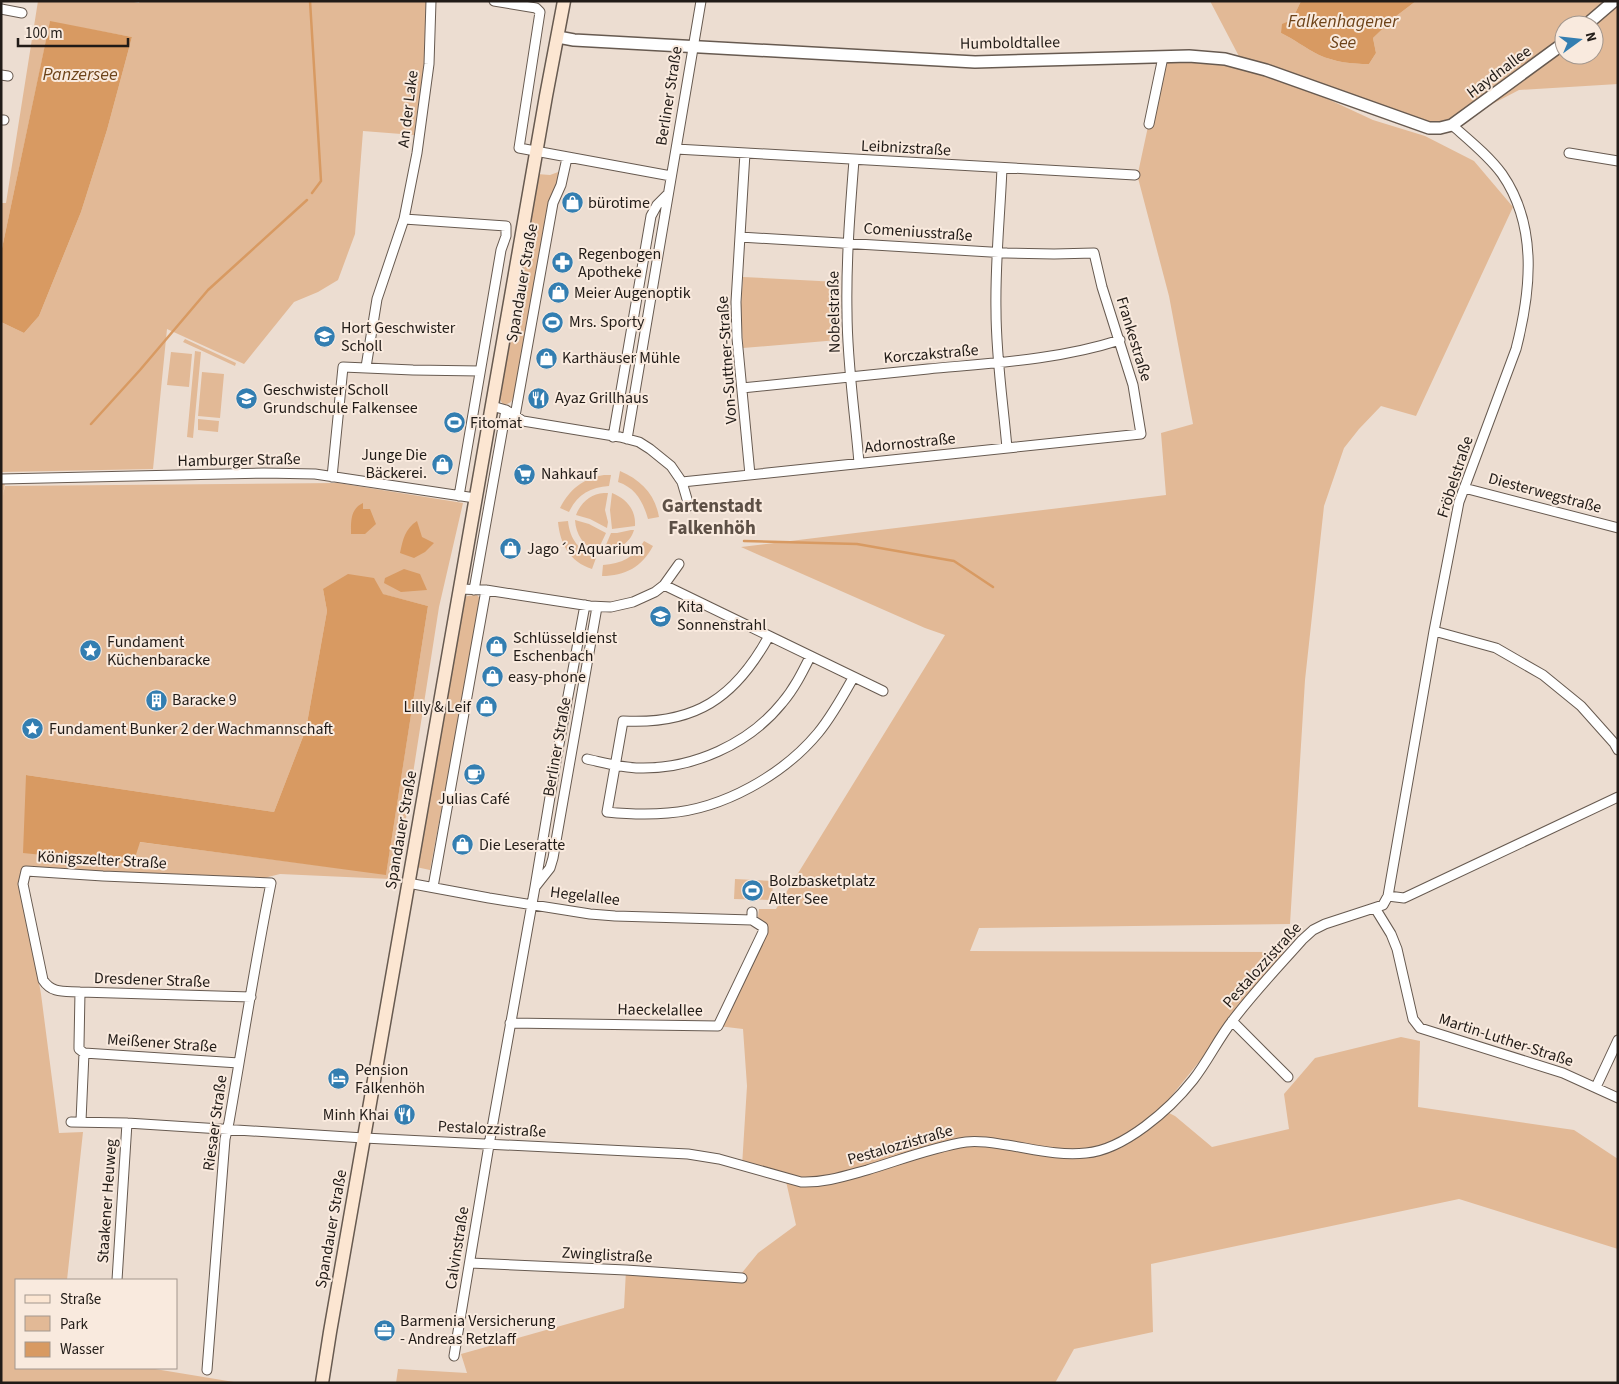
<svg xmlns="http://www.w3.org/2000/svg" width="1619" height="1384" font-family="'Source Sans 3',sans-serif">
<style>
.green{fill:#e2b996;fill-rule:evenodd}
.water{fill:#d89a62}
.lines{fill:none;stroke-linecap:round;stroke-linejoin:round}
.stream{stroke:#d89a62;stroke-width:2.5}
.minor-casing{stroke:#675a50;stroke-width:11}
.tertiary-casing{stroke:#675a50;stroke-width:14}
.secondary-casing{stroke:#675a50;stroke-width:15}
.minor{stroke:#fff;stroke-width:9}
.tertiary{stroke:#fff;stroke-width:11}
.secondary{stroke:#fce6d2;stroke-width:12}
.labels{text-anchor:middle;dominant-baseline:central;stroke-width:4;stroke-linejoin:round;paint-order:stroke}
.street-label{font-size:16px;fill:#211b17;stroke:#f9eade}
.poi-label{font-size:16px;fill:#211b17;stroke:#f9eade;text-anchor:start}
.water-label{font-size:18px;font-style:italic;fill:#6d4319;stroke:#f9eade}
.quarter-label{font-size:19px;font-weight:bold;fill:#5d5046;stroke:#f9eade}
</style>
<rect width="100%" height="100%" fill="#ecddd1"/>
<!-- green -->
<path class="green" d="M38,1H129L139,3L140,1H426L424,64L414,135L363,131L355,234L338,280L318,292L294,302L244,364L167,329L153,469L1,472V322L24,333L39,316L81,212L107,130L132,37L50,22L1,253V203H6Z
M1210,1H1301L1292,20L1281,33C1294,39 1305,48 1319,55C1335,62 1351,64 1369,64L1376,53L1373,38L1395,17L1416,1H1618V84L1519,90L1452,125L1440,128L1274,74L1373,120L1425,136L1474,161L1513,207L1416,416L1381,406L1359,429L1344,448L1324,506L1305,680L1290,924L979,928L970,951L1292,952L1232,1021L1161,1109L1175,1116L1212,1147L1289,1129L1284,1094L1315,1058L1401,1037L1420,1041L1418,1107L1574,1130L1618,1159V1249L1459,1199L1151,1264L1153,1332L1074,1349L1055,1383H396L398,1369L467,1373L461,1354L624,1308L626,1270L741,1274L758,1253L796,1225L785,1177L742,1166L747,1086L743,1029L718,1026L767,927L758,917L759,909H776L945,635L925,628L741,547L1166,495L1161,433L1193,424L1169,296L1138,178V173L1163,57L1243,64ZM1564,25H1594V55H1564Z
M561,171L514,396L511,402L505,405L502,403L499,397L537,174L550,175Z
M743,277L838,282L837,311L838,340L743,348L741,307Z
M185,339L236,363L235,366L183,342Z
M195,351L201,352L193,438L187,437Z
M171,352L192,354L189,387L167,385Z
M202,372L224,374L220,418L198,416Z
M198,419L219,421L218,432L198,430Z
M620,471C641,480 655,494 659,517L648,519C643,502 636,488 618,482Z
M604,475H611L609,486C590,487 577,495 569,512L560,508C570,489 582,479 604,475Z
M1,483H5L3,495L5,486L338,483L463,503L439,607L397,876L390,879L280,874L264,878L103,874L21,869V883L41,994L59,1133L83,1132L67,1280H16V1368H149L240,1383H1ZM323,589L382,594L428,606L386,874L139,842L26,775L274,812L306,729L327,611Z
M604,493H608L605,510L608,522L607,528L590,519L576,515C581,502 591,494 604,493Z
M612,493C627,499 636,510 635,526L612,529L610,510Z
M575,520L589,524L606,533L597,552C583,545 576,535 575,520Z
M568,521C570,540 579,550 596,558L592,569C570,562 560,544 558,522Z
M631,530H634C630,544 616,551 603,552L611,533H617Z
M644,541L653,546C642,567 625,576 602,576L603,565C621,564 635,557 644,541Z
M474,595H477L481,600L430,870L416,867L463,597Z
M735,879L773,881L772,900L734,899Z"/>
<!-- water -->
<path class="water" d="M1301,1H1416L1395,17L1373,38L1376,53L1369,64C1351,64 1335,62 1319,55C1305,48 1294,39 1281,33L1282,24L1292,20Z
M50,21L132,37L107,130L81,212L39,316L24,333L1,322V253Z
M363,503V509H370L376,524L365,534H351C351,522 350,509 363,503Z
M417,521L422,537L434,543L425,552L414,558L400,553C403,539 405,529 417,521Z
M404,569L420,574L427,590L401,592L384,583L385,578Z
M348,574L374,578L383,594L428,606L386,875L140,842L133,864L23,853L26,775L274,812L306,729L327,611L323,589Z"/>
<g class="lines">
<!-- stream -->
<path class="stream" d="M310,1L321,181L312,193
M91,424L140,370L208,290L307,200
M744,541L857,544L954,561L993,587"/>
<defs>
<path id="minor" d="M494,1L536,8L540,12L519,148L671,176
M1,9L22,13
M1,75L8,76
M1,120H4
M1149,124L1163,57
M676,149L1135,175
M745,153L736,302L737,338L750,475
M1569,153L1618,161
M854,160C850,211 846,262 847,312C847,363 855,413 859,463
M1002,168C1000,216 995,263 996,310C996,357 1003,402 1007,448
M404,219L506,226V236L501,250L459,496
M366,367L377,299L404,219L417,153L429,64L431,1
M742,388C804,382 866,375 928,369C992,363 1058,360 1120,340
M492,406L506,410L523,421L620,437L639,442L650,449L671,466L682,482L689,506
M515,416L553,203L561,185L567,158
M613,437L651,216L657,205L667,195
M627,439L701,1
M332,477L343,367L413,370L480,371
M1,479L264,473L315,474L475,498
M682,482L1141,434L1133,385L1102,287L1094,253L1054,254L1007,253L740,237
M1464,488L1618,528
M664,585L883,691
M460,589L486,590L590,606L611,607L633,602L655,592L664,585L679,564
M474,590L506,410
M1434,631L1496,648L1543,675L1581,706L1614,743L1618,750
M769,636C735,698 695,725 623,721L607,812C627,814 647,815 668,813C723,809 783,775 818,733C832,716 843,696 853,678
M587,759C605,763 622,768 640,768C693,769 749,744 782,703C794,689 802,673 810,657
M408,883L489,898L590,914L615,916L752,920V912
M433,887L486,590
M535,887L550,868L553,858L597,607
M1388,896L1404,898L1618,797
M1375,908L1391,934L1397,949L1413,1019L1420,1028L1563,1073L1618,1098
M80,992L79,1045V1049L84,1053L239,1063
M1232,1021L1288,1077
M510,1023L718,1026L763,932V927L752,920
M1596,1087L1618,1040
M81,1121L84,1053
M71,1122L127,1123L364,1138L688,1154L719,1159L801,1182C824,1183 845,1176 867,1170C900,1160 933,1147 966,1142C980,1140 993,1143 1007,1145C1033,1149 1059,1156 1086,1153C1124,1150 1170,1109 1193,1080C1208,1061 1218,1039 1233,1020C1254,992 1279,966 1302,940L1313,930L1325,924L1383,905L1388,896L1434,631L1459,502L1516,349C1531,291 1538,226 1502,174C1489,156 1469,140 1452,125
M470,1263L626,1270L742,1278
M117,1280L127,1123
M454,1356L489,1145L535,887L557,755L585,605
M207,1370L225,1139L229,1122C243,1042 255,962 271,883L103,876L26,871L23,884L43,980C52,994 65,991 80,992L251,997"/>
<path id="tertiary" d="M1586,25L1614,1
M558,37L574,40L975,62L1189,56L1225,59L1266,70L1429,128H1440L1452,125L1564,43"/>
<path id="secondary" d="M322,1383L330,1332L546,96L564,1"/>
</defs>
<!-- minor casing -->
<use href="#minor" class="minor-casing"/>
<!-- tertiary casing -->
<use href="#tertiary" class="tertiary-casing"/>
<!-- secondary casing -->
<use href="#secondary" class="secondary-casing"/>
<!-- minor -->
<use href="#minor" class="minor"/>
<!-- tertiary -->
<use href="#tertiary" class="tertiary"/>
<!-- secondary -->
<use href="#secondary" class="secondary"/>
</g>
<!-- icons -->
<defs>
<symbol id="shop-disc" viewBox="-11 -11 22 22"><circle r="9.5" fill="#337eb1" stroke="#f9eade"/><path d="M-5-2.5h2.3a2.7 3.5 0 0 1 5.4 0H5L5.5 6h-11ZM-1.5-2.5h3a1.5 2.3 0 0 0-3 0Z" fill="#fff"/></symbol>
<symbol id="pharmacy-disc" viewBox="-11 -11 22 22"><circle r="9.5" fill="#337eb1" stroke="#f9eade"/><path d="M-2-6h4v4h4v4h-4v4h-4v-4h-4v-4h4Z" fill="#fff"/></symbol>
<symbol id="stadium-disc" viewBox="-11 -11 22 22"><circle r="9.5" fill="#337eb1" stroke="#f9eade"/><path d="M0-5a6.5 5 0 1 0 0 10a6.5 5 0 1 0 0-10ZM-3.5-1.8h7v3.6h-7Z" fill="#fff"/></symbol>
<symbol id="school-disc" viewBox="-11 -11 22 22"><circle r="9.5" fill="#337eb1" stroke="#f9eade"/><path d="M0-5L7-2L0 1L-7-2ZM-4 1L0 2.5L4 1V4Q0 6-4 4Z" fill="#fff"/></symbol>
<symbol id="restaurant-disc" viewBox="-11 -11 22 22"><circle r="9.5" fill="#337eb1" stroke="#f9eade"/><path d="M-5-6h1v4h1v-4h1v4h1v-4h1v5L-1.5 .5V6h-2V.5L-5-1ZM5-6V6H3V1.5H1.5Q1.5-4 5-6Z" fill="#fff"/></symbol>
<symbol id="supermarket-disc" viewBox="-11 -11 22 22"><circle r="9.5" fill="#337eb1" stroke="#f9eade"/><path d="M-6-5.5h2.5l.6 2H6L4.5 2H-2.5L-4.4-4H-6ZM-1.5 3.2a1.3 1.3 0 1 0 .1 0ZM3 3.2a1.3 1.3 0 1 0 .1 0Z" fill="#fff"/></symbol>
<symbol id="sight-disc" viewBox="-11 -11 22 22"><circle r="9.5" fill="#337eb1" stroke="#f9eade"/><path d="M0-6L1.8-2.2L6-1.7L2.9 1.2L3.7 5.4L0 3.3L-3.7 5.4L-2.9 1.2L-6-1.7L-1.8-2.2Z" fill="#fff"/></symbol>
<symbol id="building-disc" viewBox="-11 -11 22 22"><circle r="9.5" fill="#337eb1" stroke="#f9eade"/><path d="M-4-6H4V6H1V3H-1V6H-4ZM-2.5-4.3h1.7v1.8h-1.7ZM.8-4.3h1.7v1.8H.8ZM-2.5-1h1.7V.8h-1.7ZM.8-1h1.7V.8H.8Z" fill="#fff"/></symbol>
<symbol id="cafe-disc" viewBox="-11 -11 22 22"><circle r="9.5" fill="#337eb1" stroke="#f9eade"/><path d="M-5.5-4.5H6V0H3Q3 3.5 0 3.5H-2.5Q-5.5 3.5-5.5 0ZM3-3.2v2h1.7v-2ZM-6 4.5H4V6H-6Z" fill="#fff"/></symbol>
<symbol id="hotel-disc" viewBox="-11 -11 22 22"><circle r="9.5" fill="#337eb1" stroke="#f9eade"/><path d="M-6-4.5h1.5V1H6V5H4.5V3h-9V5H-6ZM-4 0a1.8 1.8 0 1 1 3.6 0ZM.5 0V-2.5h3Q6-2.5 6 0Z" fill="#fff"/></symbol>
<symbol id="office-disc" viewBox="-11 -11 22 22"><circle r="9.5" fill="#337eb1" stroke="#f9eade"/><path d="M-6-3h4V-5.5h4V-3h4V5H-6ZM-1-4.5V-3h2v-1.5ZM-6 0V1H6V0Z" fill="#fff"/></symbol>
</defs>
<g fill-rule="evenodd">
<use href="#shop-disc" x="560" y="190" width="25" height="25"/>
<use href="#pharmacy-disc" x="550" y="250" width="25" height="25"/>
<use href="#shop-disc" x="546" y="280" width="25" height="25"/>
<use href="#stadium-disc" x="540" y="310" width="25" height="25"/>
<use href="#school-disc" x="312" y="324" width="25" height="25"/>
<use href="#shop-disc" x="534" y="346" width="25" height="25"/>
<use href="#restaurant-disc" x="526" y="386" width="25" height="25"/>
<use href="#school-disc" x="234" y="386" width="25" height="25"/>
<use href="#stadium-disc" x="442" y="410" width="25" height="25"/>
<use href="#shop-disc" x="430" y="452" width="25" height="25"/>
<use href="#supermarket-disc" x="512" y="462" width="25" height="25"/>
<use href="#shop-disc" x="498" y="536" width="25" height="25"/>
<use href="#school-disc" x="648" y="604" width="25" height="25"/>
<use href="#shop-disc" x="484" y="634" width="25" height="25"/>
<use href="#sight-disc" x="78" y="638" width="25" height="25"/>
<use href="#shop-disc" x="480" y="664" width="25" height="25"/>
<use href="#building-disc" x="144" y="688" width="25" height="25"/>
<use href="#shop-disc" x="474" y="694" width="25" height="25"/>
<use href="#sight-disc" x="20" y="716" width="25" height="25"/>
<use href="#cafe-disc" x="462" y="762" width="25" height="25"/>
<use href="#shop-disc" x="450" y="832" width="25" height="25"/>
<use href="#stadium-disc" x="740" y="878" width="25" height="25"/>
<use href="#hotel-disc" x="326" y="1066" width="25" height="25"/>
<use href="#restaurant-disc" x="392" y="1102" width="25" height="25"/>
<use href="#office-disc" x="372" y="1318" width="25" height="25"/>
</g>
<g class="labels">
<!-- street labels -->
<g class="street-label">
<text transform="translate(1010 43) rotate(-1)">Humboldtallee</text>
<text transform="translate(1499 72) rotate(-37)">Haydnallee</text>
<text transform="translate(669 96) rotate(-81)">Berliner Straße</text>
<text transform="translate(408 109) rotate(-83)">An der Lake</text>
<text transform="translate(906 148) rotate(3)">Leibnizstraße</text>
<text transform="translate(918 232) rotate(4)">Comeniusstraße</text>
<text transform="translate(522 283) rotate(-80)">Spandauer Straße</text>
<text transform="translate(834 312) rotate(-91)">Nobelstraße</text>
<text transform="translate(1134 339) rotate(73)">Frankestraße</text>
<text transform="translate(931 354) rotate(-5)">Korczakstraße</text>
<text transform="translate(727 360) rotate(-94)">Von-Suttner-Straße</text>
<text transform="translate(910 443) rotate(-6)">Adornostraße</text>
<text transform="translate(239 460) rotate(-1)">Hamburger Straße</text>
<text transform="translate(1455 477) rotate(-72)">Fröbelstraße</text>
<text transform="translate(1545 493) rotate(15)">Diesterwegstraße</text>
<text transform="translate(557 747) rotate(-80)">Berliner Straße</text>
<text transform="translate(401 830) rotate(-80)">Spandauer Straße</text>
<text transform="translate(102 860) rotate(3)">Königszelter Straße</text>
<text transform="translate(585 896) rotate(7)">Hegelallee</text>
<text transform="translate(1262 965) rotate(-48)">Pestalozzistraße</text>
<text transform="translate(152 980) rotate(2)">Dresdener Straße</text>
<text transform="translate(660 1010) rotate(1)">Haeckelallee</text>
<text transform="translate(1506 1040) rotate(18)">Martin-Luther-Straße</text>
<text transform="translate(162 1043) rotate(4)">Meißener Straße</text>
<text transform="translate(215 1123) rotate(-82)">Riesaer Straße</text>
<text transform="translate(492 1129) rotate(3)">Pestalozzistraße</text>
<text transform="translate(900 1145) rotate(-16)">Pestalozzistraße</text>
<text transform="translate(107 1201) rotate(-86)">Staakener Heuweg</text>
<text transform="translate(331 1229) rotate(-80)">Spandauer Straße</text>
<text transform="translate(457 1248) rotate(-81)">Calvinstraße</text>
<text transform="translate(607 1255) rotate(3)">Zwinglistraße</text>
</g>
<!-- poi labels -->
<g class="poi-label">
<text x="588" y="203">bürotime</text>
<text x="578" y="254">Regenbogen<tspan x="578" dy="18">Apotheke</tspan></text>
<text x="574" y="293">Meier Augenoptik</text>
<text x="569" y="322">Mrs. Sporty</text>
<text x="341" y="328">Hort Geschwister<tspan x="341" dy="18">Scholl</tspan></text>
<text x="562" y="358">Karthäuser Mühle</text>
<text x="263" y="390">Geschwister Scholl<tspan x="263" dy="18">Grundschule Falkensee</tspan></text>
<text x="555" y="398">Ayaz Grillhaus</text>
<text x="470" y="423">Fitomat</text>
<text x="427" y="455" text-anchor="end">Junge Die<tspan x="427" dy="18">Bäckerei.</tspan></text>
<text x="541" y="474">Nahkauf</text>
<text x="527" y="549">Jago´s Aquarium</text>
<text x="677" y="607">Kita<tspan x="677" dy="18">Sonnenstrahl</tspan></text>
<text x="513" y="638">Schlüsseldienst<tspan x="513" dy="18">Eschenbach</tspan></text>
<text x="107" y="642">Fundament<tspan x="107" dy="18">Küchenbaracke</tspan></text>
<text x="508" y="677">easy-phone</text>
<text x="172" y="700">Baracke 9</text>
<text x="471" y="707" text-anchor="end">Lilly &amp; Leif</text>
<text x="49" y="729">Fundament Bunker 2 der Wachmannschaft</text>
<text x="474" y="799" text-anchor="middle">Julias Café</text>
<text x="479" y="845">Die Leseratte</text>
<text x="769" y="881">Bolzbasketplatz<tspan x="769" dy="18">Alter See</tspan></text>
<text x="355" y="1070">Pension<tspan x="355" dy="18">Falkenhöh</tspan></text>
<text x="389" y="1115" text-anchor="end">Minh Khai</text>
<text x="400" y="1321">Barmenia Versicherung<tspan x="400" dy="18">- Andreas Retzlaff</tspan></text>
</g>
<!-- water labels -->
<g class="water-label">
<text x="1343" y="21">Falkenhagener<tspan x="1343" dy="21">See</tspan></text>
<text x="80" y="74">Panzersee</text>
</g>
<!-- quarter labels -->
<g class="quarter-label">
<text x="712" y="506">Gartenstadt<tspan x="712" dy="22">Falkenhöh</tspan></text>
</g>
</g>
<!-- border -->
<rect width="1619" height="1384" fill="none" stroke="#211b17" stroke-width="5"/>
<!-- legend -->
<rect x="15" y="1279" width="162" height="90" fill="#f9eade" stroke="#a3978e"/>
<rect x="25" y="1295" width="25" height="8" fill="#fce6d2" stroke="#a3978e"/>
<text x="60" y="1304" font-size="15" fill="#211b17">Straße</text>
<rect x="25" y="1316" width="25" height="15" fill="#e2b996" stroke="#a3978e"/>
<text x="60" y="1329" font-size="15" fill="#211b17">Park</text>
<rect x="25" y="1342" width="25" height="15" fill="#d89a62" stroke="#a3978e"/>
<text x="60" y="1354" font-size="15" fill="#211b17">Wasser</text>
<!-- north arrow -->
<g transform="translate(1579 40) rotate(75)"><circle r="24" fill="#f9eade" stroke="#a3978e"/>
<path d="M0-4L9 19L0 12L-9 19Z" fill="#337eb1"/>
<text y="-8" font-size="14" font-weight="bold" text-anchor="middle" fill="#211b17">N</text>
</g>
<!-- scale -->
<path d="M18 38v8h110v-8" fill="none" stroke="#211b17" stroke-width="2.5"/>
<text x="25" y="38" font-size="15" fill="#211b17" stroke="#f9eade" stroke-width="4" paint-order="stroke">100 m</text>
</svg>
